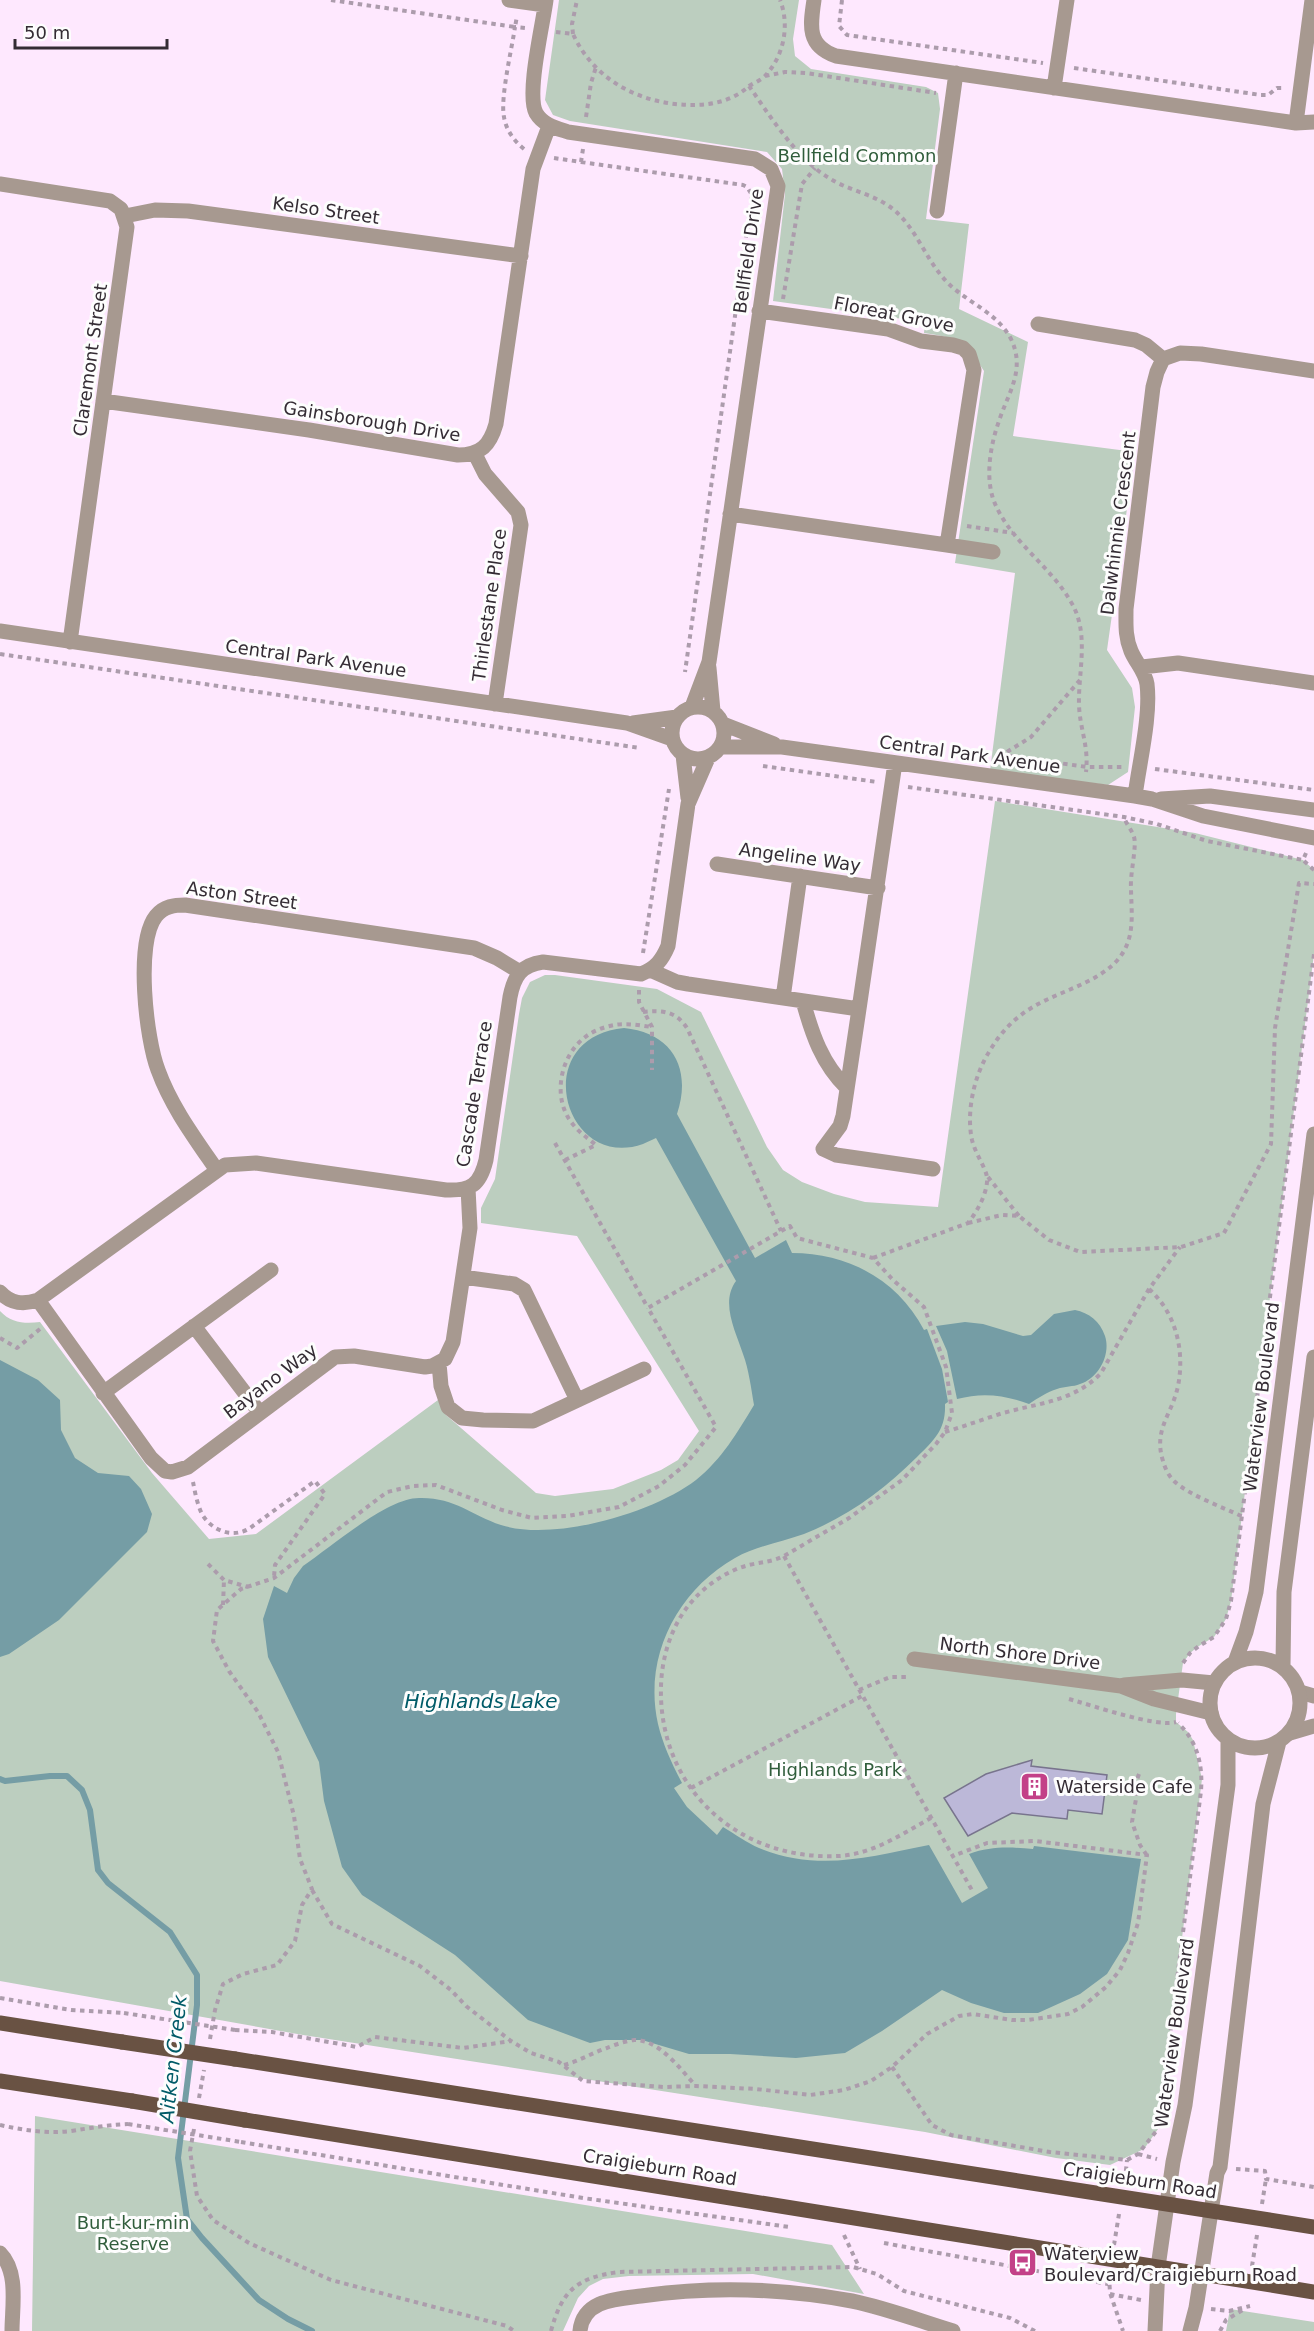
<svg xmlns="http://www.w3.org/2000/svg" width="1314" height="2331" font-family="'DejaVu Sans',sans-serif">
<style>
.green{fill:#bccebf}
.water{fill:#759da5}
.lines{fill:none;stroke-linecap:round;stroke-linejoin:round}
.stream{stroke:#759da5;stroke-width:6}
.building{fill:#bcb8d8;stroke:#78748d;stroke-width:1.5}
.path{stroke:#ac9cac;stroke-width:4;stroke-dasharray:4.5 4.5;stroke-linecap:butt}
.minor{stroke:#a79990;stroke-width:15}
.tertiary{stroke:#a79990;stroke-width:15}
.primary{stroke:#695243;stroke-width:15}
.path-bridge{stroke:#ac9cac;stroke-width:4;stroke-dasharray:4.5 4.5;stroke-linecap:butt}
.primary-bridge{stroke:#695243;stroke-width:15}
.labels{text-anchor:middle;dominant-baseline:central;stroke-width:6;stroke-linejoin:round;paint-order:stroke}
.park-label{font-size:18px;fill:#305d3b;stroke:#fdfdfd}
.street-label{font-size:18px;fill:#342c34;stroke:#fdfdfd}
.poi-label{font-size:18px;fill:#342c34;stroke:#fdfdfd;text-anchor:start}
.water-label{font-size:20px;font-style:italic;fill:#005b68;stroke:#fdfdfd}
</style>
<rect width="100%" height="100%" fill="#fee8fe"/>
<!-- green -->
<path class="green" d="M559,0H799L793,39L795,56L811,69L926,87L938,93L940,109L926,219L969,224L959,309L1028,342L1013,436L1135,452L1107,650L1132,688L1135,707L1128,772L1108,785L990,771L1015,573L955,563L984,371C963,339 961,339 924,333L925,322L773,301L785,194L782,169L767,152L570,121L553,115L545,100Z
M995,801L1195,833L1303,860L1314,870V954L1231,1601L1226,1619L1214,1637L1199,1646L1190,1653L1183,1663L1176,1714V1722L1188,1732L1193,1740L1202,1779L1158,2129L1144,2149L1110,2165L1056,2158L925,2132L303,2035L0,1981V1311C11,1323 25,1324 40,1322L152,1473L209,1539L256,1534L438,1400L446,1415L536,1493L555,1496L613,1489L661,1470L678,1460L699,1431L577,1236L481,1223V1208L495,1179L519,1014L522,998L530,982L545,975H555L657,989L701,1012L767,1147L783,1170L802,1182L834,1194L865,1202L938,1207Z
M35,2116L832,2245L864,2294L753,2274L629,2276L603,2279L589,2286L578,2298L563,2331H32Z
M1230,2309L1314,2322V2331H1226Z"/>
<!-- water -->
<path class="water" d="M624,1028C673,1033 692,1069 677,1114L755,1258L786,1240L792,1253C848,1253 898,1280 924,1330L927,1329L942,1369L948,1402L945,1404C946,1430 934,1440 917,1457C884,1490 847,1517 804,1534C782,1542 756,1546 735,1558C677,1591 643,1657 658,1724C663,1745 672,1764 682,1783L674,1788L687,1807L717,1835L723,1827C735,1834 747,1843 759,1848C819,1872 868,1857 929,1845L962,1903L988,1888L969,1854C991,1846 1010,1847 1033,1849L1034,1846L1141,1859L1128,1940L1107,1974L1080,1994L1038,2013H1004L971,2003L942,1990L882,2031L845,2053L796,2058L730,2054H689L642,2040H605L590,2043L528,2020L455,1955L362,1895L342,1867L324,1801L319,1762L268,1657L263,1619L274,1586L287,1593L294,1578L303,1566C331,1547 387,1498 419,1498C454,1497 471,1515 501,1525C554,1542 653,1513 696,1480C722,1459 737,1433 754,1405C751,1388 749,1370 743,1354C736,1332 720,1303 736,1281L656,1138C652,1140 647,1142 643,1144C564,1172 527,1038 624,1028Z
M1075,1310C1089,1313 1100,1321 1105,1336C1111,1354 1099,1378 1080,1384C1073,1387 1065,1386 1057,1389C1047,1392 1038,1398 1029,1404C1004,1395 983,1392 957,1399L947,1351L936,1326L965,1322L983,1324L1023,1336L1031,1335L1054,1314Z
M0,1360L38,1380L60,1400L61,1430L75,1458L98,1473L129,1476L141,1489L152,1514L147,1532L59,1620L9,1654L0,1657Z"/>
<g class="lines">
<!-- stream -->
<path class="stream" d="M0,1779L5,1781L50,1776H67L82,1790L90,1810L98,1870L108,1883L170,1932L197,1975V2005L178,2158L187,2219L202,2238L259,2300L288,2319L312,2331"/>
</g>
<!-- building -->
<path class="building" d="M1032,1760L1031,1766L1107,1775L1102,1814L1068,1810L1067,1819L1012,1813L968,1836L944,1798L986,1774Z"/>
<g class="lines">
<!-- path -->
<path class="path" d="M331,0L515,27L517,16
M842,0L839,26L847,35L1043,63
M556,32L573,34C595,82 643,105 693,105C714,105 734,100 749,86C770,116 797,159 829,178C849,191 875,194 894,210C918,230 927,264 951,286C971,304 998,314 1011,339C1026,370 1008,393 999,421C990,446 984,481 996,506C1013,543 1051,567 1071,602C1090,633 1078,672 1079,705C1080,730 1089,746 1086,772
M573,34L572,24L577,0
M1074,68L1261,95H1268L1277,88H1284
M765,76L785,72L806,73L936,93
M749,86C754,83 761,80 765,76C784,56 790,25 780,0
M586,117L591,83L596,67
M524,149C514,141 506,130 504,117C500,98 512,48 515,27L525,28
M554,158L581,162L583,149
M581,162L743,185L747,187L752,195L685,672
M783,299L802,184L815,168
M967,526L1013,533
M0,654L640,748
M1080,680L1031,737L1002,755L1087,767H1124
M763,766L877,782
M1155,769L1314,790
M908,787L1124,817L1157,824L1207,841L1303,860
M1306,853L1303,860L1314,870
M643,953L669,789
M639,990V1002L652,1027V1070
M643,1012C662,1010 676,1011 687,1028L781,1231
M555,1143L648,1308
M565,1160L596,1145C586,1137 576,1130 569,1119C553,1094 561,1056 584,1038C592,1031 604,1027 614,1025C626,1023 639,1025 651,1027
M988,1177L1019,1216
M968,1223L1002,1215L1019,1216L1049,1240L1080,1252L1181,1247L1224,1233L1271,1144L1275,1028L1299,883L1314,884
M873,1258L968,1223C977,1212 991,1188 986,1173C982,1162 975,1152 972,1140C966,1112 974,1076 989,1052C1000,1033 1014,1018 1033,1007C1064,988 1115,980 1128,942C1134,924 1131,905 1131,887C1130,874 1137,846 1134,837C1132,830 1126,824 1124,817
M1149,1289C1176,1313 1185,1351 1178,1386C1172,1415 1153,1429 1163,1461C1165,1468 1168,1475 1174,1481C1190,1496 1223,1507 1243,1517
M0,1338L17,1348L40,1329
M945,1432C965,1426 984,1419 1003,1413C1039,1403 1075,1401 1101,1373L1149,1289L1180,1247
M193,1482C195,1492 197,1504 202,1514C212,1531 233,1539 250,1528L315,1481L325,1494L275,1565L274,1577
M784,1556L973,1892
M208,1564L224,1580L248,1587
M223,1605L224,1580
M1183,1663L1190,1653L1199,1646L1214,1637L1226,1619L1231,1601L1314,954
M859,1690L890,1677H908
M1069,1699C1091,1705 1157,1728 1176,1722
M1139,1774L1135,1785L1136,1799L1132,1822L1140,1845L1146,1854
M691,1788L862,1696
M312,1890L332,1924L420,1966L451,1990L466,2006L511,2041L531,2053L559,2062L583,2081L664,2087L696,2086L756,2089L810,2095L844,2090L871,2081L892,2067L927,2034L959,2016L973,2014L1012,2020H1028L1068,2014L1082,2007L1106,1987L1120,1970L1128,1953L1138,1923L1147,1855L1035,1841L987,1843L953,1856
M0,1998L71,2010L124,2013
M235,2030L272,2032L357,2047L375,2037L463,2048L511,2041
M210,2039L215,2010L223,1984L243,1974L277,1965L295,1941L302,1905L312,1889L300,1859L294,1816L278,1752L258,1712L229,1671L213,1641L217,1610L241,1589L274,1578L387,1492L413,1486L436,1485L502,1510L532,1518L567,1516L619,1507L659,1486L685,1465L716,1427L648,1308L790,1226L797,1238L873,1258L893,1280L924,1307L946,1367L952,1413L945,1432L936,1444L902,1480L849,1518L784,1556C772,1562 761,1562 749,1565C729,1570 709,1583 695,1598C673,1621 662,1654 661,1686C658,1787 737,1861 839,1856C873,1854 902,1834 931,1818
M564,2065C579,2061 592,2053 607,2048C614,2045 626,2041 634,2040C659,2039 680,2069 696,2086
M892,2067L932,2125L951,2135L1050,2152L1127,2160L1138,2154L1158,2129L1201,1791C1203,1764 1197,1741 1178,1723
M199,2098L204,2070
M0,2125C23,2130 47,2134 71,2131C91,2128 106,2125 128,2124
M194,2129L190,2151L197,2196L213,2220L249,2243L331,2280L507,2326L514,2331
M241,2142L583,2198L789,2227
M1138,2154L1157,2159
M1236,2169L1265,2171L1266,2179L1314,2187
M1125,2180L1127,2160
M1262,2204L1266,2179
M844,2235L860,2269
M884,2243L1108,2284
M1114,2245L1119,2214
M1252,2266L1257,2235
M1109,2276L1110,2293L1123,2331
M1110,2294L1141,2300
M1211,2309L1229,2311L1250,2306
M551,2331C562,2290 577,2278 618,2272L853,2267L877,2274L904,2291L1010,2318L1035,2331
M1220,2331L1226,2320L1246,2308"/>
<!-- minor -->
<path class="minor" d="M509,0L545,5
M546,0C543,24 526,94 536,113C543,125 556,128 568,132L755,159L771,169L778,186L709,662L692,707
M814,0C810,26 807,46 836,56L1296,123L1314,122
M1054,88L1067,0
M1296,123L1312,0
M0,184L110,201L121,209L127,227L70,642
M937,211L956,73
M125,216L155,210L188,211L521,256
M1038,324L1135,340L1146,345L1163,359L1180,353L1201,354L1314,371
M103,401L309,430L458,455C481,455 490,445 496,424L533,169L549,126
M475,454L485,474L518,512L521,525L519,539L495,704
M730,514L947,545L974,370L969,354L963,348L953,345L921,341L888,329L759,311
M947,545L993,552
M0,631L627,723L672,739
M1142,667L1178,663L1314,683
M709,668L713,711
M672 733a26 26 0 1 1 52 0a26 26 0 1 1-52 0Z
M633,723L677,717
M723,724L774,744
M720,747H782L1135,796L1152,799L1203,816L1314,838
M683,755L688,798
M1135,796C1139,764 1151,716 1147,684C1145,671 1136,663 1131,651C1125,637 1126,624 1126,609L1153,387L1157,372L1163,359
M1161,799L1210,796L1314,810
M717,864L878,888
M650,970L677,982L688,984L859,1009L843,1116L840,1126L823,1149L836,1155L933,1169
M783,998L800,876
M803,1001C812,1034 822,1064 847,1088
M859,1009L895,763
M216,1169C194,1137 171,1106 158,1070C146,1039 135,942 156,916C164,906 175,905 185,905L474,948L497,958L520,972
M463,1277L514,1284L524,1290L577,1400
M0,1292C11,1304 23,1305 38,1300L225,1165L256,1163L446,1190C471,1191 480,1185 486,1160L510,997C514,976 521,965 543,962L641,974C656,968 662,960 668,946L688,804L708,758
M38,1300L151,1458L165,1471L172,1472L188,1467L335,1357L354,1356L425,1367L432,1366L445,1359L453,1342L470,1228L468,1188
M194,1326L260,1413
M439,1363L441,1386L448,1407L462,1418L483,1420L533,1421L644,1369
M103,1393L271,1270
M914,1659L1121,1686L1154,1699L1211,1713
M1124,1685L1182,1680L1214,1683
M1300,1692L1314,1696
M1290,1733L1314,1726
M0,2253C19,2272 12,2307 12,2331
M580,2331C583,2300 616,2299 641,2296C712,2286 781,2288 852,2301C886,2308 920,2321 953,2331"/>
<!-- tertiary -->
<path class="tertiary" d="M1210 1703a45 45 0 1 1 90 0a45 45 0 1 1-90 0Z
M1235,1662L1246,1632L1256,1592L1314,1134
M1283,1666L1284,1592L1314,1357
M1155,2331L1158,2267L1173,2162L1185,2105L1228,1785V1739
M1190,2331L1196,2308L1217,2173L1220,2167L1263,1804L1279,1742"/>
<!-- primary -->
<path class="primary" d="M0,2023L122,2042
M235,2059L1314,2227
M0,2081L132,2101
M245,2120L1314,2292"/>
<!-- path-bridge -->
<path class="path-bridge" d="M124,2013L235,2030
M128,2124L241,2142"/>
<!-- primary-bridge -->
<path class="primary-bridge" d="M122,2042L235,2059
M132,2101L245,2120"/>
</g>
<!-- icons -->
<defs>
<symbol id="building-square" viewBox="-11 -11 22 22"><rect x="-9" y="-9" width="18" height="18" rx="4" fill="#c34188" stroke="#fdfdfd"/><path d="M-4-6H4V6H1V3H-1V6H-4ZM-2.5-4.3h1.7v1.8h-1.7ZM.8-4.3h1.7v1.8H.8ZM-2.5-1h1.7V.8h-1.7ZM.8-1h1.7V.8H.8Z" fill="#fff"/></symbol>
<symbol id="bus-square" viewBox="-11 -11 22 22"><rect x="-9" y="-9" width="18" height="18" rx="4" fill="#c34188" stroke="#fdfdfd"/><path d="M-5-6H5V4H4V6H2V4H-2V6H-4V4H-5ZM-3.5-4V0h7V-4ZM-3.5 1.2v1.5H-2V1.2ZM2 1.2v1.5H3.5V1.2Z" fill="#fff"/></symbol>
</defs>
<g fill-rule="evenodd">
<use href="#building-square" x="1018" y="1770" width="33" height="33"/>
<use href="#bus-square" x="1006" y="2246" width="33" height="33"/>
</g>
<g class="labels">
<!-- park labels -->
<g class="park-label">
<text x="857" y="155">Bellfield Common</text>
<text x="835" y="1769">Highlands Park</text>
<text x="133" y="2222">Burt-kur-min<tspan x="133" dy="21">Reserve</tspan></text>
</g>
<!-- street labels -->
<g class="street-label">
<text transform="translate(326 210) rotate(8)">Kelso Street</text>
<text transform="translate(748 251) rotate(-82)">Bellfield Drive</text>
<text transform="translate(894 314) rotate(11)">Floreat Grove</text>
<text transform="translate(90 360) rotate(-82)">Claremont Street</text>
<text transform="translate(372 421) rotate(9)">Gainsborough Drive</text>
<text transform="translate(1118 523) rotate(-83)">Dalwhinnie Crescent</text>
<text transform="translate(489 605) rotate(-82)">Thirlestane Place</text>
<text transform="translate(316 658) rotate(8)">Central Park Avenue</text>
<text transform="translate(970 754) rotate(8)">Central Park Avenue</text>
<text transform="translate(800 857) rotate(8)">Angeline Way</text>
<text transform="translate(242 895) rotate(8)">Aston Street</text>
<text transform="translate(474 1094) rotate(-81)">Cascade Terrace</text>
<text transform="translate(270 1381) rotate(-37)">Bayano Way</text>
<text transform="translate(1261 1397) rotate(-83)">Waterview Boulevard</text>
<text transform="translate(1020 1653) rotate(7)">North Shore Drive</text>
<text transform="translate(1174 2033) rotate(-82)">Waterview Boulevard</text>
<text transform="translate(660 2167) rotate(9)">Craigieburn Road</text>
<text transform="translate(1140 2180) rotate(9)">Craigieburn Road</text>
</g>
<!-- poi labels -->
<g class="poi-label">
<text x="1056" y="1786">Waterside Cafe</text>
<text x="1044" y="2253">Waterview<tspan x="1044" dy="21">Boulevard/Craigieburn Road</tspan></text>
</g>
<!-- water labels -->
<g class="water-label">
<text x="481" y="1701">Highlands Lake</text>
<text transform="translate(173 2059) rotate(-84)">Aitken Creek</text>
</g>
</g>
<!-- scale -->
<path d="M15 39v9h152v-9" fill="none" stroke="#342c34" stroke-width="3"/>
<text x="24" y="39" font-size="18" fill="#342c34" stroke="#fdfdfd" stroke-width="4.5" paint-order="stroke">50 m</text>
</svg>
